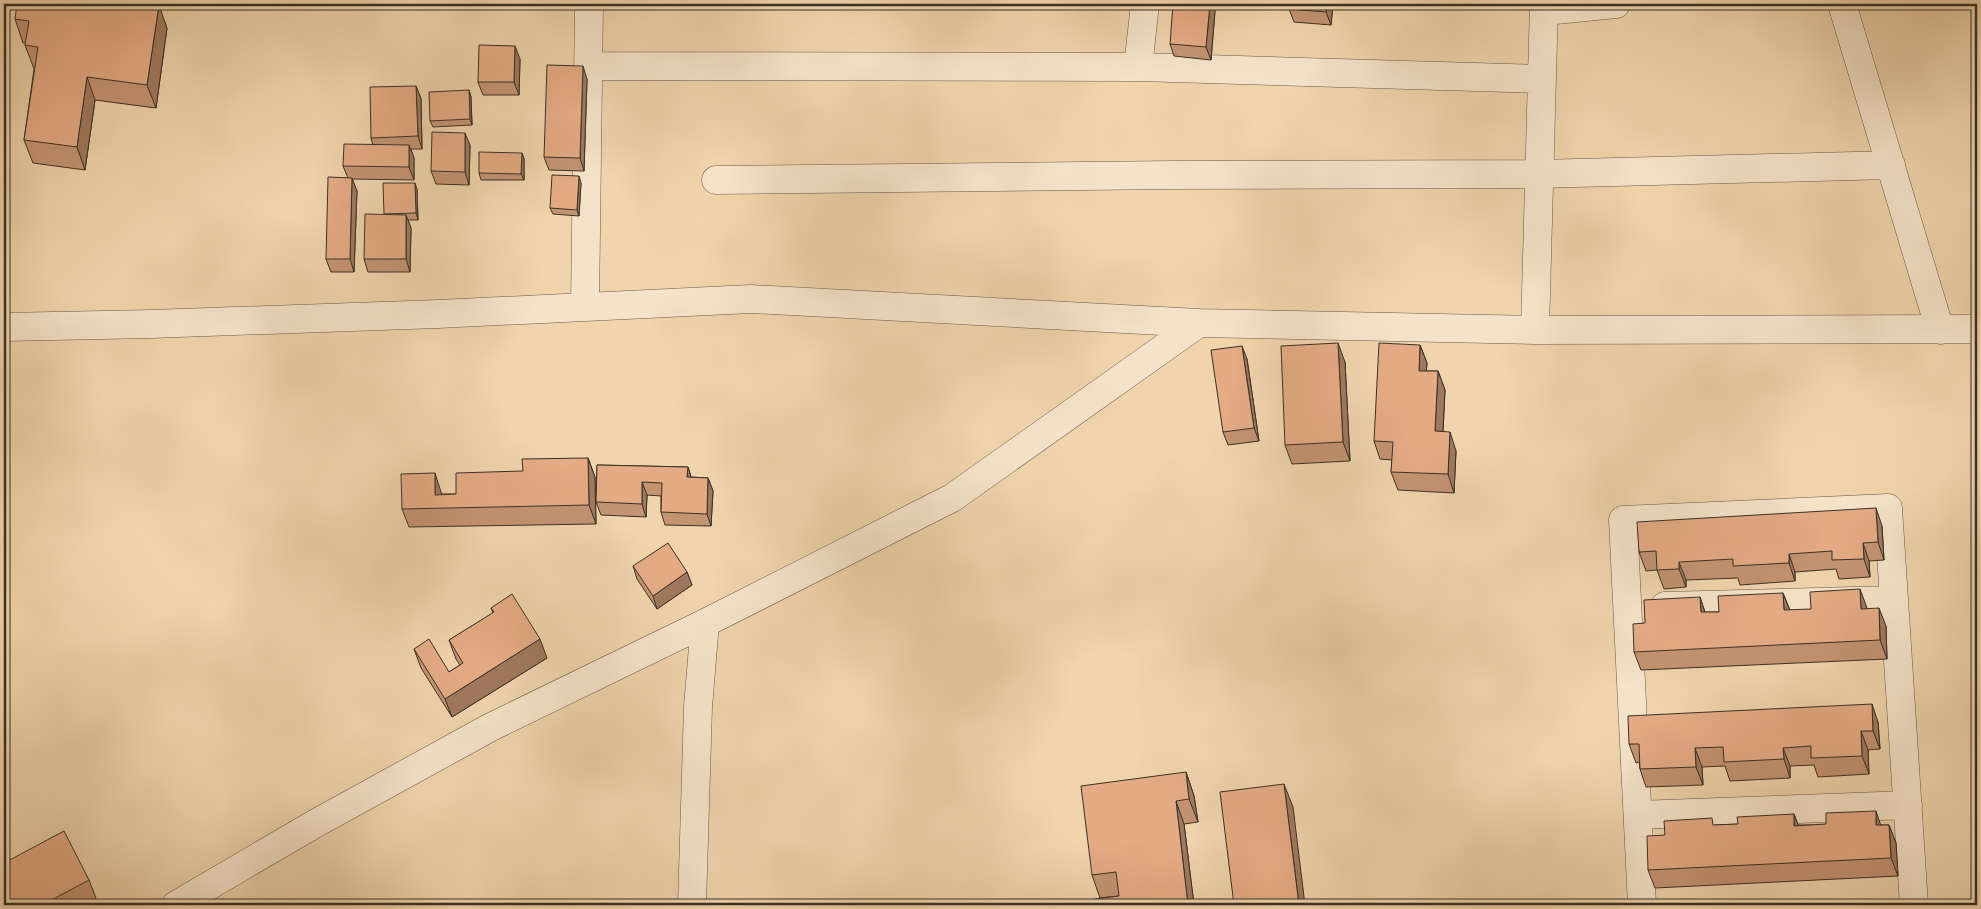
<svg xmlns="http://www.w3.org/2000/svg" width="1981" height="909" font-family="'IM FELL Great Primer',serif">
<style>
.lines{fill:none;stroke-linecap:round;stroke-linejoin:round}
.street-casing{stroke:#675a48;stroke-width:29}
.street{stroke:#f5e3c9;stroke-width:28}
.wall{fill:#c49372;stroke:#393127}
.shaded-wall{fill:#a0785d;stroke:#393127}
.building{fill:#e4ab85;stroke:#393127}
</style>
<rect width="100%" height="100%" fill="#f0d4ac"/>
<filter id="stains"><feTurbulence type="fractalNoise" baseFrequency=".004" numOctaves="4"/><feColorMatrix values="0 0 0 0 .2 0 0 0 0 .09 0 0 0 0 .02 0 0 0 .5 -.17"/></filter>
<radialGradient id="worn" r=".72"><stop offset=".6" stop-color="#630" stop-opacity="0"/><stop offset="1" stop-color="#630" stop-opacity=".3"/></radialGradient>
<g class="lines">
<defs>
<path id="street" d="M1842,4L1940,330
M1545,11L1616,4
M588,66L1138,67L1542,79
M1138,67L1145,4
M716,180L1173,175L1538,174L1891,165
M585,307L589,4
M4,327L151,324L438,314L751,299L1199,323L1535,330L1977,329
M1535,330L1544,4
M1665,606L1893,600
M1638,815L1908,805
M176,905L318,822L491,727L705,623L952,498L1199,323
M692,905L698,707L705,623
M1642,905L1623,520L1888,508L1914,905"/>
</defs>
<!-- street casing -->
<use href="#street" class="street-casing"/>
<!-- street -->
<use href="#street" class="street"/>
</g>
<!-- wall -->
<path class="wall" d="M1236,4H1257V7Z
M1289,4H1333L1331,25L1294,22L1289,9Z
M1215,11L1211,60L1174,56L1170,44Z
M15,19L167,28L156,108L95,100L85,170L33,163L24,140L34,69L25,45L26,43H23Z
M520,59L519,95H483L478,82Z
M587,79L584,171L549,170L544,157Z
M416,86L421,99L422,149H411L414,158V180L352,179L357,191L354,272H331L326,259L348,178L343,166L373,145L371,138Z
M469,90L471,97L472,125L433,127L430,121Z
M470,145L469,185L436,184L431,171Z
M522,153L524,159V180H481L479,173Z
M581,183L579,216L553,214L550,208Z
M417,189L418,220H408L411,228L410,272H368L364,259L384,214Z
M1420,345L1427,363L1426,371H1438L1445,390L1443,432L1456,451L1454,493L1398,490L1391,472L1392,460L1380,459L1374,441Z
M1247,359L1259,441L1228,445L1223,432Z
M1345,362L1350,461L1292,464L1285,445Z
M588,458L595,477L596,524L409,527L402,509L441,492V494H456L523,471Z
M597,465L688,467L691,477L708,478L713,491L711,526L665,525L661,512V496L647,495L646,517L601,515L596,502Z
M1882,526L1884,560L1869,561L1870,577L1839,579L1836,569L1795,572V581L1740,585L1738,578L1686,580V587L1664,589L1657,570L1646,571L1639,552Z
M633,566L687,572L692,585L657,609L637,579Z
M1783,593L1790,610L1886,626L1887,659L1641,670L1634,652L1645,623L1700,597L1705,612H1719Z
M491,608L547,658L452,717L421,668L414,649L449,672L460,665L456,659L449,640L493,613Z
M1878,722L1880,749L1868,750L1869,774L1818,777L1814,765L1790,766V778L1730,781L1725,766L1702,767L1703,785L1646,787L1640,769L1639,762L1636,763L1629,744Z
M1186,772L1194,796L1198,822L1184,824L1194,905H1096L1119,896H1118L1100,898L1092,875Z
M1794,814L1798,825H1889L1896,843L1898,876L1655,888L1648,870L1715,825L1738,824Z
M89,880L96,898L83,905H4Z"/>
<!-- shaded-wall -->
<path class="shaded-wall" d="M1210,4H1212L1215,11L1211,60L1206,47Z
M1327,4H1333L1331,25L1326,12Z
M159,5L167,28L156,108L147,85Z
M515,46L520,59L519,95L514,82Z
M583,66L587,79L584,171L580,158Z
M87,77L95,100L85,170L77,147Z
M416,86L421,99L422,149L418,136Z
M469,90L471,97L472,125L470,119Z
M465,133L470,145L469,185L465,172Z
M409,145L414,158V180L409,167Z
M522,153L524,159V180L521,174Z
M579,176L581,183L579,216L577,210Z
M352,178L357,191L354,272L350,259Z
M415,183L417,189L418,220L416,213Z
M406,215L411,228L410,272L406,259Z
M1338,343L1345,362L1350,461L1343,442Z
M1420,345L1427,363L1425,389L1419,371Z
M1242,346L1247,359L1259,441L1254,428Z
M1438,371L1445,390L1442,450L1435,431Z
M1450,432L1456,451L1454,493L1448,474Z
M588,458L595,477L596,524L589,505Z
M688,467L692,480L687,477Z
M435,473L441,492L442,508L435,495Z
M708,478L713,491L711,526L707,514Z
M642,482L647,495L646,517L642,504Z
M1876,508L1882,526L1884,560L1878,542Z
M1863,543L1869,561L1870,577L1864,559Z
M1789,554L1795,572V581L1789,563Z
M1679,562L1686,580V587L1679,569Z
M687,572L692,585L657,609L653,596Z
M1860,589L1867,608L1868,627L1861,609Z
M1783,593L1790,611L1784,610Z
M1700,597L1706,616L1701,612Z
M1879,608L1886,626L1887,659L1880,640Z
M540,639L547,658L452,717L445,699Z
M1872,704L1878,722L1880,749L1873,731Z
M1861,731L1868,750L1869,774L1862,756Z
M1695,748L1702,767L1703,785L1696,767Z
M1783,748L1790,766V778L1784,759Z
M1186,772L1194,796L1198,822L1189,799Z
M1284,784L1293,807L1305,905H1299Z
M1176,801L1184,824L1194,905H1188Z
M1876,811L1882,829L1876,825Z
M1794,814L1801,833L1794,826Z
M1889,825L1896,843L1898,876L1891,858Z"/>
<!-- building -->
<path class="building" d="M17,4H148L159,5L147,85L87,77L77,147L24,140L38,47L25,45L29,21L15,19Z
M1173,4H1210L1206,47L1170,44Z
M1289,4H1327L1326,12L1289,9Z
M479,45L515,46L514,82H478Z
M547,65L583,66L580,158L544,157Z
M416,86L418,136L371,138L370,87Z
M469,90L470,119L430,121L429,92Z
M432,132L465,133V172L431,171Z
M344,144L409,145V167L343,166Z
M479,152L522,153L521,174L479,173Z
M552,175L579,176L577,210L550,208Z
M328,177L352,178L350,259H326Z
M383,183H415L416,213L384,214Z
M365,214L406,215V259H364Z
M1338,343L1343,442L1285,445L1281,346Z
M1379,343L1420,345L1419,371H1438L1435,431L1450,432L1448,474L1391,472L1393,442L1374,441Z
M1242,346L1254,428L1223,432L1211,350Z
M588,458L589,505L402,509L401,474L435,473V495L456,494V473L523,471L522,459Z
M597,465L688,467L687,477L708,478L707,514L661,512L662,483L642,482V504L596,502Z
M1876,508L1878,542L1863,543L1864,559L1832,560V551L1789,554V563L1733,566V559L1679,562V569L1657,570L1656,551L1639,552L1637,522Z
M668,543L687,572L653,596L633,566Z
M1860,589L1861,609L1879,608L1880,640L1634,652L1633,624L1645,623L1644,600L1700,597L1701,612H1719L1718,596L1783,593L1784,610L1811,609L1810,592Z
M512,594L540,639L445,699L414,649L429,639L449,672L463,663L449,640L494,612L491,608Z
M1872,704L1873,731H1861L1862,756L1811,758V746L1783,748L1784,759L1724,762L1723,747L1695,748L1696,767L1640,769L1639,744H1629L1628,716Z
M1186,772L1189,799L1176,801L1188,905H1096L1095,899L1119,896L1116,872L1092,875L1081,786Z
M1284,784L1299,905H1234L1220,792Z
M1876,811V825H1889L1891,858L1648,870L1647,836L1665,835L1664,821L1712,818L1713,825L1738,824L1737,817L1794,814V826L1826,824V813Z
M64,831L89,880L42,905H4V863Z"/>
<!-- margin -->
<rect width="1981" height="909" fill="none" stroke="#f0d4ac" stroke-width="20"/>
<rect x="5" y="5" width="1971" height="899" fill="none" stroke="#393127" stroke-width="2.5"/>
<rect x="10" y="10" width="1961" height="889" fill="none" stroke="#393127"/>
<rect width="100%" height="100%" filter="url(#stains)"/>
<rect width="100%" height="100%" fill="url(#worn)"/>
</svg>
